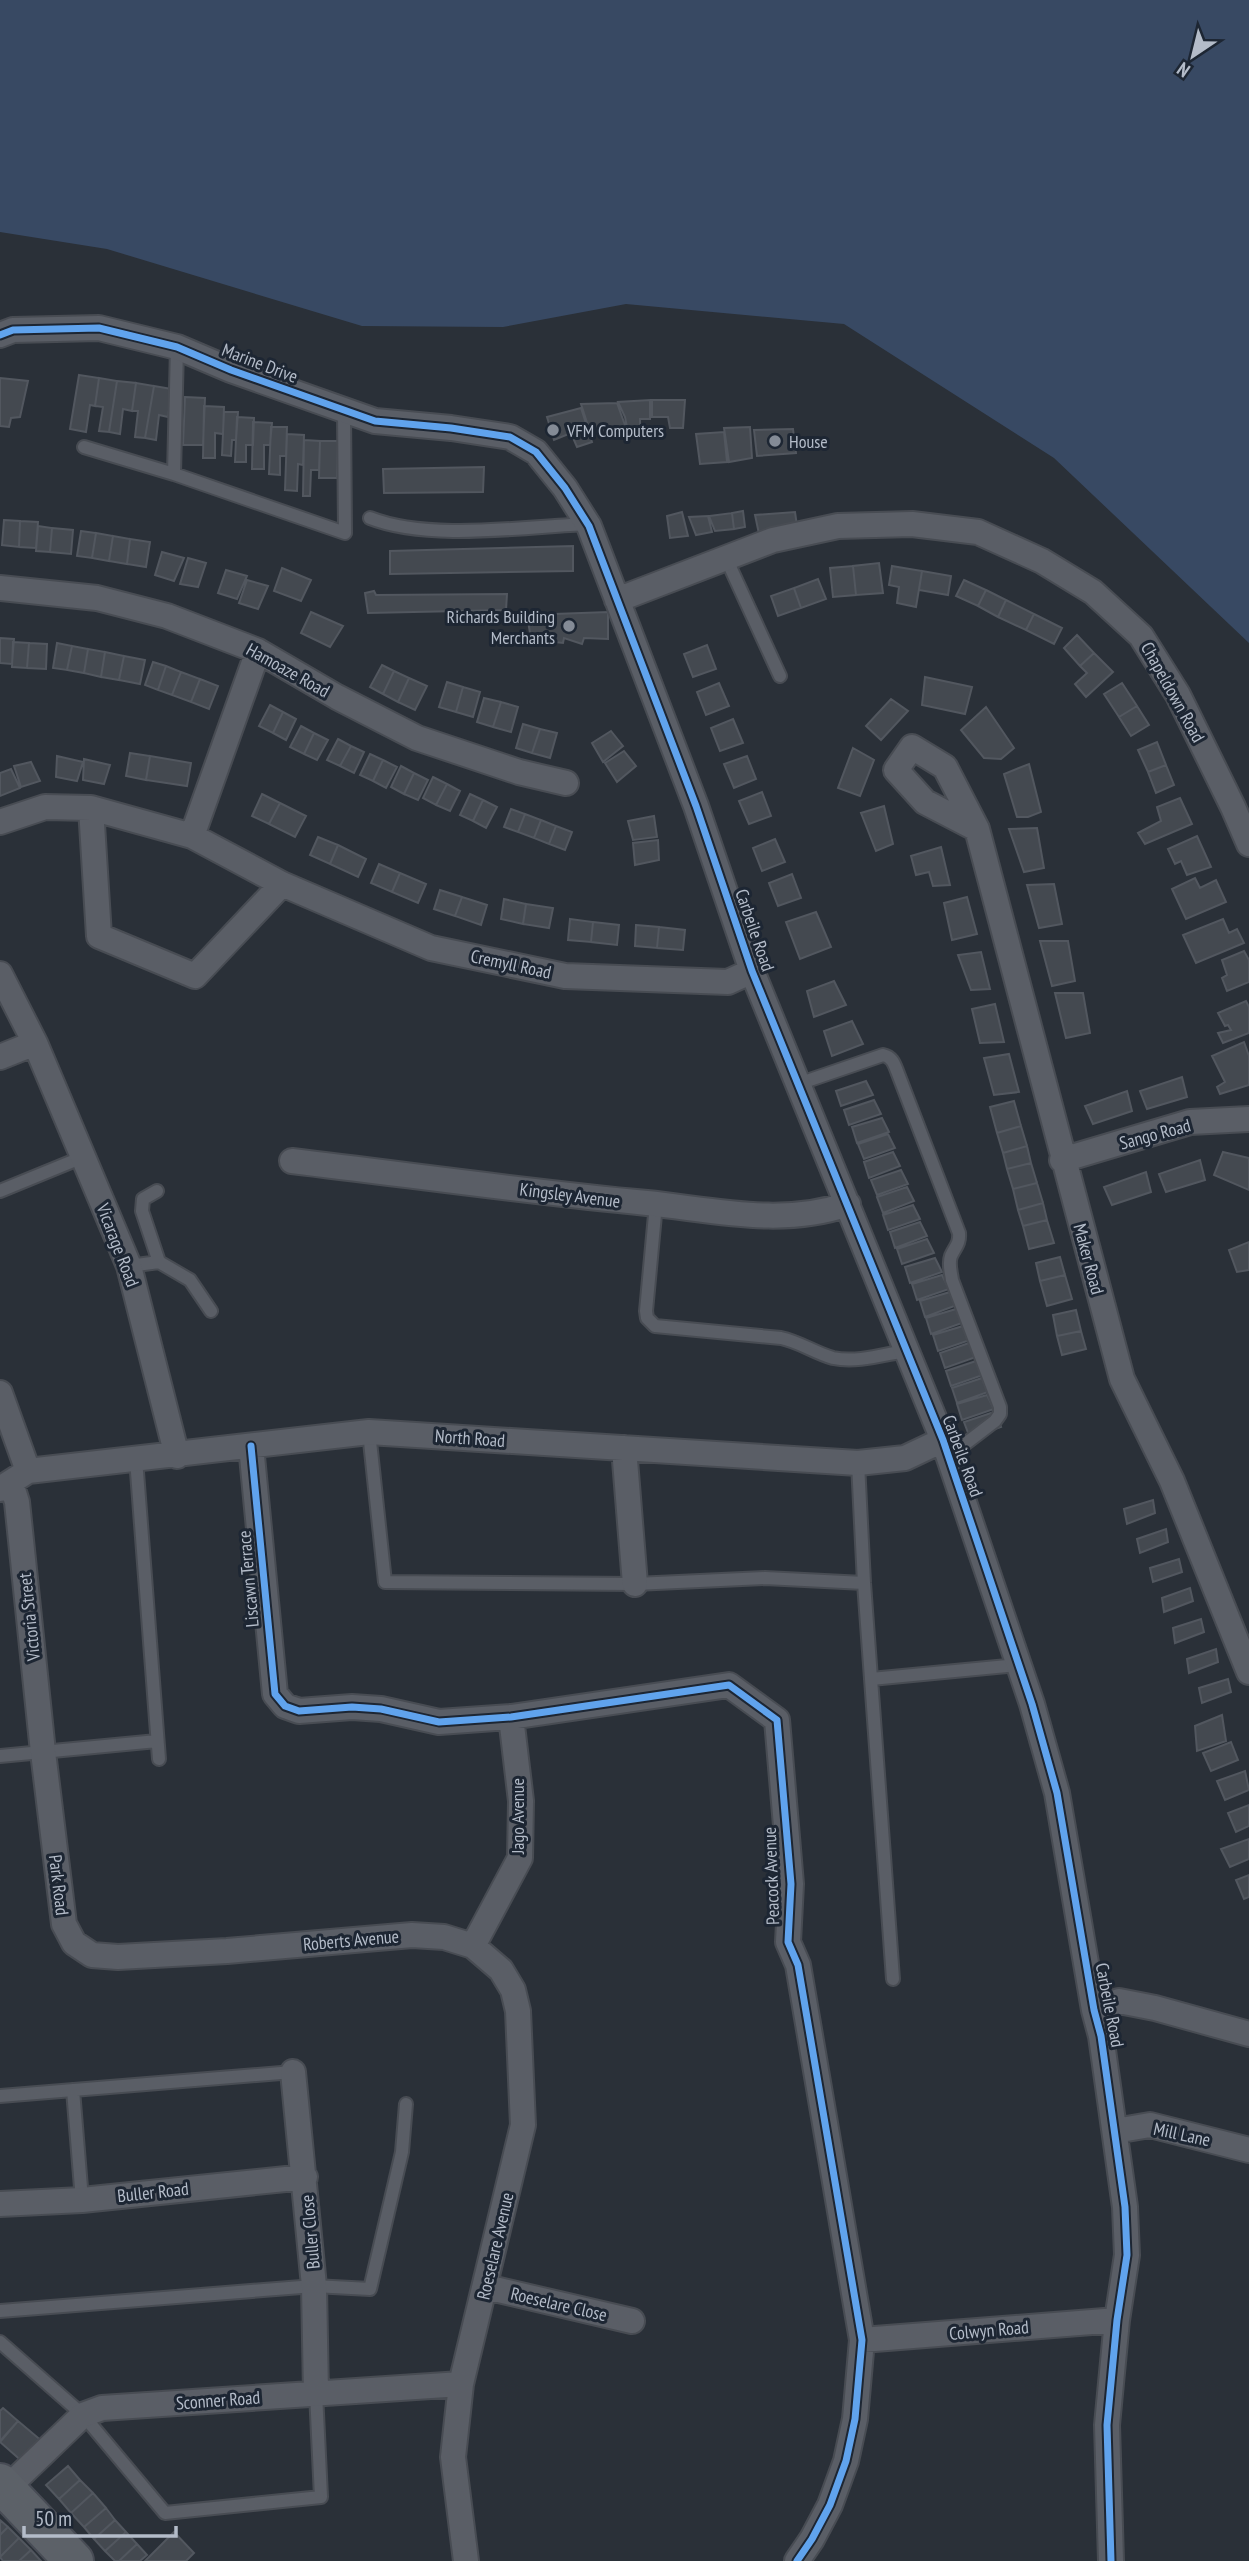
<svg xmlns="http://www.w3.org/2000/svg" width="1249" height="2561" font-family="'PT Sans Narrow',sans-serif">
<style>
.water{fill:#384963}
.building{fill:#444950;stroke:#52575f;stroke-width:2}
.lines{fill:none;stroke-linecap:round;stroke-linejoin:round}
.lane-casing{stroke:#484c53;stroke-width:16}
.street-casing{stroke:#484c53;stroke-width:28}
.primary-casing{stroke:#484c55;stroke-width:42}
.lane{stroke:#5a5e66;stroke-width:12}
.street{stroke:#5a5e66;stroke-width:24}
.primary{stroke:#5c6168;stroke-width:38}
.cycleway-casing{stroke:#1d2633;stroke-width:11}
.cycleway{stroke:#60a3ed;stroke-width:7}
.poi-dot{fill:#848b96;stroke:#1d2633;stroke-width:2.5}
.labels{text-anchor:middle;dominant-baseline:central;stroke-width:6;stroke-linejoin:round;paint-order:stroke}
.street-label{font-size:18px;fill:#b4bcc9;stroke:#1d2633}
.poi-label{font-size:18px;fill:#b4bcc9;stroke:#1d2633;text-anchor:start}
</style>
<rect width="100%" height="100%" fill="#2a3038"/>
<!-- water -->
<path class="water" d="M0,0H1249V643L1054,458L844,324L626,304L503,327L362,326L107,249L0,232Z"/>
<!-- building -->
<path class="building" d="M79,375L99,378L95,406L90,405L86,432L70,429Z
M0,378L28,381L20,417L11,418L9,427L0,426Z
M99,378L117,381L109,432L99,431L103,407L95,406Z
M117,381L136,383L132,411L123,409L120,434L109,432Z
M136,383L154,386L145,438L135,437L138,411H132Z
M154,386L172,389L168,417L159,415L156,440L145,438Z
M185,397L205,398L203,445H183Z
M650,400V419H640V426L627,427L625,417L618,402Z
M652,400H685L683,428H670L668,417H652Z
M617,403L626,428L590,432L581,404Z
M204,406L224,407L223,434L215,433V458H203Z
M581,408L592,442L577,447L571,433L554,440L547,417Z
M224,412H238L236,440H232L231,456L222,455Z
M237,417L254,418L253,445H246V462H235Z
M253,422L272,423L270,445H264V469H252Z
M271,427H287L286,456H280V475L269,474Z
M750,427L752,458L729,462L724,428Z
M793,429L796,453L757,456L754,430Z
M724,432L727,462L700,464L696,434Z
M287,434L304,435L303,465L298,464L297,491L285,490Z
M304,440L320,441L319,470H311L310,496H303Z
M320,441H338L337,478H319Z
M484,467L483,492L384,493L383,469Z
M743,511L745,527L734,529L732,513Z
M682,512L688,536L670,538L667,516Z
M795,512L797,526L759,534L755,515Z
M732,513L734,529L715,531L709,516Z
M708,516L712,532L696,535L689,517Z
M4,520L20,521L19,547L2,545Z
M20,521L38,522L36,548L19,547Z
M38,526L52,528L50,552L36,551Z
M52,528L73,530L71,554L50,552Z
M81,531L96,533L92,558L77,556Z
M96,533L113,536L109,561L92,558Z
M113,536L130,539L127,564L109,561Z
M130,539L150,542L146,567L127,564Z
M573,546V571L390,574V551Z
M162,552L184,558L174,581L155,575Z
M188,558L206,563L198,587L180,584Z
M879,563L883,593L856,595L853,566Z
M853,566L856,595L833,597L830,568Z
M892,566L922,571L916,607L897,603L899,587L889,585Z
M282,568L311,580L301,601L274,591Z
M226,570L247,576L237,599L218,593Z
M922,571L951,576L948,595L919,590Z
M818,579L826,599L801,608L794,588Z
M247,580L268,586L258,609L239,603Z
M964,580L986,590L978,606L956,596Z
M794,588L801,608L778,616L771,596Z
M986,590L1006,600L998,617L978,606Z
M374,591L376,595L507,594L506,610L368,613L365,593Z
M1006,600L1034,614L1026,630L998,617Z
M311,612L343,626L330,647L301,633Z
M608,612V639L584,638L582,644L564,638L563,643L555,642L554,638L531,639L527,615Z
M1034,614L1062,628L1054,644L1026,630Z
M1077,635L1094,653L1080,666L1064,648Z
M0,638L14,639L12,664L0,663Z
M13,642L29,643L27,668L12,667Z
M29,643L47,644L46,669L27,668Z
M57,643L72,646L67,670L53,668Z
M707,645L716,669L693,677L684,654Z
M72,646L88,649L84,673L67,670Z
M88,649L105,652L101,677L84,673Z
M105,652L124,656L119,680L101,677Z
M1094,653L1113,672L1086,697L1075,684L1087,673L1080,666Z
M124,656L145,660L140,684L119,680Z
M153,662L166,666L158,690L145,685Z
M382,665L394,671L383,694L370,687Z
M166,666L181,672L172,695L158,690Z
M394,671L409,678L398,702L383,694Z
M181,672L200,679L191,702L172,695Z
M925,677L972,687L965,714L922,705Z
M409,678L427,686L415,710L398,702Z
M200,679L218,686L209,709L191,702Z
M447,682L463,687L456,712L439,707Z
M719,683L729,706L706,715L697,692Z
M1122,683L1137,706L1119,717L1104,694Z
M463,687L480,692L473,717L456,712Z
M484,698L501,702L493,727L477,722Z
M891,699L908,711L881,740L866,726Z
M501,702L518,707L511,732L493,727Z
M270,705L283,712L273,733L259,726Z
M1137,706L1149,725L1131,736L1119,717Z
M986,707L1014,748L1001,759L984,758L961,730Z
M283,712L296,719L286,740L273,733Z
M733,719L743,743L720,751L711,728Z
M523,724L540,729L532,753L516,748Z
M301,726L314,733L304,754L290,747Z
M540,729L557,733L550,758L532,753Z
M611,731L623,746L603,762L592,743Z
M314,733L328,740L317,760L304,754Z
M338,739L351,746L340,766L327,760Z
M1157,742L1166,765L1148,772L1138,750Z
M351,746L364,752L354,773L340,766Z
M853,748L874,760L860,796L838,788Z
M624,751L636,766L617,782L605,763Z
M130,753L150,756L146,780L126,776Z
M370,754L383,760L373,781L360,775Z
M57,756L83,762L77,781L56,777Z
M150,756L191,763L187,786L146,780Z
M747,756L756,779L734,788L724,764Z
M84,759L110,765L104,784L83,780Z
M383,760L397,767L386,788L373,781Z
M31,762L40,781L21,787L14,766Z
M1029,764L1041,812L1028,817H1017L1004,774Z
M1166,765L1174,785L1156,793L1148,772Z
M401,766L414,773L404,794L391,787Z
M11,769L20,788L0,796V773Z
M414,773L428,780L418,800L404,794Z
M433,777L447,784L436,805L423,798Z
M447,784L460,791L450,811L436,805Z
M762,792L771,816L749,824L739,801Z
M262,794L280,803L269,824L252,816Z
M470,794L483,800L473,821L460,815Z
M1180,798L1192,824L1145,844L1138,833L1161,821L1157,807Z
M483,800L497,807L486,828L473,821Z
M280,803L306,816L295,837L269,824Z
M884,806L893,844L876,851L861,813Z
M511,809L525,814L518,832L504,827Z
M525,814L541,820L534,838L518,832Z
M654,816L657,837L633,840L628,821Z
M541,820L556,826L549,844L534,838Z
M556,826L572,832L565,850L549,844Z
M1037,828L1044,868L1024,872L1009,829Z
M1197,836L1211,867L1187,875L1181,861L1175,864L1168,849Z
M318,837L338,845L330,864L310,855Z
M775,839L785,862L762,871L753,848Z
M658,840L659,860L635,865L633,843Z
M338,845L366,859L358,877L330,864Z
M941,847L950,885L933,886L929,872L916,875L911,856Z
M379,864L400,873L392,892L371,883Z
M400,873L426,884L418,903L392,892Z
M792,874L801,898L778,906L769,883Z
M1195,878L1200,888L1216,880L1226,902L1186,919L1172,889Z
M1054,884L1062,924L1039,928L1027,885Z
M440,890L462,897L455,916L434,909Z
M462,897L487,905L481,925L455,916Z
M967,897L977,934L952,940L944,903Z
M504,899L526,904L523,924L501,919Z
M526,904L553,908L549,928L523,924Z
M816,912L831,947L800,959L786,922Z
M570,919L593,922L591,942L568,940Z
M1223,919L1229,933L1237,929L1244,943L1196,963L1183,935Z
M593,922L619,925L617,945L591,942Z
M636,925L659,927L657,948L635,946Z
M659,927L685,930L683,950L657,948Z
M1040,941H1068L1075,981L1052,986Z
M1244,951L1249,960V982L1227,991L1222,978L1227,975L1222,960Z
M981,952L990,989L971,990L958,955Z
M834,981L846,1005L814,1017L807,991Z
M1055,993H1083L1090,1033L1066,1038Z
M1246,1001L1249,1007V1033L1223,1043L1218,1033L1231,1030L1228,1025L1225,1026L1218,1013Z
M995,1004L1004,1042L980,1043L972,1009Z
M852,1021L863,1044L832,1056L824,1031Z
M1244,1042L1249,1056V1085L1220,1094L1217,1087L1225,1082L1212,1056Z
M1009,1054L1019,1092L994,1095L984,1058Z
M1182,1077L1187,1097L1147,1109L1140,1091Z
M866,1081L873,1095L841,1106L836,1091Z
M1127,1091L1132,1111L1093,1124L1085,1106Z
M874,1100L881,1114L849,1125L844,1110Z
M1014,1101L1021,1126L997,1133L990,1107Z
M882,1118L889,1132L857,1143L852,1127Z
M1021,1126L1027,1146L1003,1153L997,1133Z
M888,1134L895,1148L864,1159L858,1144Z
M1027,1146L1031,1163L1007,1169L1003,1153Z
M893,1152L900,1166L869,1178L864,1162Z
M1223,1152L1249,1158V1190L1214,1175Z
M1200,1160L1205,1180L1166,1192L1159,1174Z
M1031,1163L1037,1183L1013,1189L1007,1169Z
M901,1170L908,1184L877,1195L871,1180Z
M1146,1172L1151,1192L1112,1205L1104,1187Z
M1037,1183L1043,1203L1018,1210L1013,1189Z
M907,1187L914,1201L883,1213L877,1197Z
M1043,1203L1047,1220L1023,1226L1018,1210Z
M913,1205L920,1219L888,1230L883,1215Z
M1047,1220L1054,1243L1029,1249L1023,1226Z
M920,1222L927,1236L895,1248L890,1232Z
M927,1239L934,1253L902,1264L897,1249Z
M1249,1242V1270L1237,1272L1229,1250Z
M1060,1257L1065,1275L1040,1281L1036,1263Z
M935,1258L942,1272L910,1283L905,1267Z
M942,1275L949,1289L917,1300L912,1284Z
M1065,1275L1072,1299L1047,1306L1040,1281Z
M950,1292L957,1305L925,1317L920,1301Z
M956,1309L962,1323L931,1334L926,1318Z
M1076,1310L1081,1331L1057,1336L1053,1315Z
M963,1326L970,1340L938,1351L933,1335Z
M1081,1331L1086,1349L1062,1355L1057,1336Z
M969,1343L976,1357L945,1368L940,1353Z
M976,1361L983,1375L951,1386L946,1371Z
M982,1378L988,1392L957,1403L952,1388Z
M987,1395L994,1409L962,1420L957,1404Z
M994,1412L1001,1427L970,1438L964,1422Z
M1153,1500L1155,1513L1127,1524L1124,1509Z
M1166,1529L1168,1542L1140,1553L1137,1539Z
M1179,1559L1182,1572L1153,1582L1150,1568Z
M1190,1588L1193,1601L1164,1612L1162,1598Z
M1201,1619L1204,1632L1175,1643L1173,1628Z
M1216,1649L1218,1662L1189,1673L1187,1659Z
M1228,1679L1231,1692L1202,1703L1199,1688Z
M1222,1715L1226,1741L1197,1751L1195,1726Z
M1231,1742L1238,1760L1211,1771L1203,1753Z
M1245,1771L1249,1790L1225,1800L1217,1781Z
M1249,1805V1826L1236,1832L1228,1813Z
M1249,1839V1859L1230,1867L1221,1849Z
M1249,1875V1897L1244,1899L1236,1880Z
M3,2408L18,2421L0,2441V2411Z
M18,2421L43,2442L24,2463L0,2442Z
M68,2466L80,2480L59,2499L46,2485Z
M80,2480L93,2493L71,2513L59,2499Z
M93,2493L106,2508L84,2527L71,2513Z
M106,2508L115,2520L94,2539L84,2527Z
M0,2520L8,2527L0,2535Z
M115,2520L126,2532L105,2551L94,2539Z
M8,2527L19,2538L0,2557V2535Z
M126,2532L137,2544L119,2561H115L105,2551Z
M174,2532L194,2553L186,2561H145Z
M19,2538L31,2550L19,2561H3L0,2557Z
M137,2544L147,2555L140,2561H119Z
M31,2550L41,2561H19Z"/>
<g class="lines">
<defs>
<path id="lane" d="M84,447L174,474L345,533L344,411
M174,474L177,347
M370,518C428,541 523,527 587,524
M726,558L780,676
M798,1084L883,1055C892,1057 894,1063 897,1071L959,1233C960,1244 955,1247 951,1256C948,1264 951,1272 952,1280L1000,1407V1414L995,1421L948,1457
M0,1191L83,1157
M656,1204L646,1311L647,1318L655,1326L781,1338C800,1342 815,1353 833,1358C856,1363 882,1355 905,1351
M159,1262L190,1280L211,1311
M129,1266L159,1262L142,1211L143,1199L157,1191
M369,1432L385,1582L635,1584L765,1578L864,1583
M136,1459L159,1759
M858,1463L864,1583L893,1979
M871,1679L1018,1665
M0,1756L157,1741
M73,2090L82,2200
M0,2096L293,2072
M0,2311L314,2286L370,2289L402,2152L406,2104
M0,2342L83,2415L165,2513L321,2497L316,2393"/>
<path id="street" d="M0,335L13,330L99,328L177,347L231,370L375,421L451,428L510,437L536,452L565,488L589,526L696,806L752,971L943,1440L1032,1704L1057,1793L1094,2010L1101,2036L1125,2207L1127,2255L1117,2320L1107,2425L1111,2561
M0,588L97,598L167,616L258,651L337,697L417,738L519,772L566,783
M617,600L773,540L838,526L912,524L978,532L1042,561L1093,592L1141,636L1178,695L1233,807L1249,844
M91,808L99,936L195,976L282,884
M0,822L45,807L91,808L192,836L282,884L431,948L565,976L728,982L752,971
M977,829L945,767L912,747L896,770L925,802L977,829L1122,1379L1172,1481L1249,1672
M192,836L258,651
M0,974L35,1043L129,1266L177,1456
M0,1057L35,1043
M1062,1160L1190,1122L1249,1119
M292,1161C410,1175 529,1192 647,1203C715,1210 782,1227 848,1204
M0,1393L28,1471
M251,1446L275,1694L285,1706L299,1711L352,1707L381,1709L439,1722L511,1717L729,1685L777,1720L791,1884L788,1942L798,1965L862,2340L855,2419L846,2461L830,2505L812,2539L797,2561
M624,1448L635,1584
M11,1483L17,1502L43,1752L64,1924L74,1943L92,1955L118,1957L227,1951L412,1935L444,1937L473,1946L501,1970L513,1990L518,2011L523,2125L461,2384L453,2457L466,2561
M0,1489L28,1471L369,1432L858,1463L905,1458L943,1440
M473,1946L520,1858L521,1801L511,1717
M1094,2010L1119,2001L1155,2008L1249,2034
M293,2072L314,2286L316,2393
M1115,2131L1150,2125L1249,2150
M0,2204L82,2200L305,2177
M486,2287L632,2321
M862,2340L1117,2320
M6,2489L83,2415L102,2408L461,2384"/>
<path id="primary" d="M0,2483L74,2561"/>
</defs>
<!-- lane casing -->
<use href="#lane" class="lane-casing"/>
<!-- street casing -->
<use href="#street" class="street-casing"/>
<!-- primary casing -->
<use href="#primary" class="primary-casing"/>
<!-- lane -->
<use href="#lane" class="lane"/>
<!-- street -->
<use href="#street" class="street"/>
<!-- primary -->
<use href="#primary" class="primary"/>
<defs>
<path id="cycleway" d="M0,335L13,330L99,328L177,347L231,370L375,421L451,428L510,437L536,452L565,488L589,526L696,806L752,971L943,1440L1032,1704L1057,1793L1094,2010L1101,2036L1125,2207L1127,2255L1117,2320L1107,2425L1111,2561
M251,1446L275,1694L285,1706L299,1711L352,1707L381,1709L439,1722L511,1717L729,1685L777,1720L791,1884L788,1942L798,1965L862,2340L855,2419L846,2461L830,2505L812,2539L797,2561"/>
</defs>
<!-- cycleway casing -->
<use href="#cycleway" class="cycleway-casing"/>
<!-- cycleway -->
<use href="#cycleway" class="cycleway"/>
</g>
<!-- markers -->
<g class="poi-dot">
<circle cx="553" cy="430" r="7"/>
<circle cx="775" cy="441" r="7"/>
<circle cx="569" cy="626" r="7"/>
</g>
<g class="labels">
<!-- street labels -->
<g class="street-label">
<text transform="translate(260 363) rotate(21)">Marine Drive</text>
<text transform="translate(288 670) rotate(29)">Hamoaze Road</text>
<text transform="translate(1173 692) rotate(61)">Chapeldown Road</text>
<text transform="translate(755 930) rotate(71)">Carbeile Road</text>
<text transform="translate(511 964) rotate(12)">Cremyll Road</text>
<text transform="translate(1155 1134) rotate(-15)">Sango Road</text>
<text transform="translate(570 1195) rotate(7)">Kingsley Avenue</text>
<text transform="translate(118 1245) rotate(69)">Vicarage Road</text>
<text transform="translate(1089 1259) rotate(75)">Maker Road</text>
<text transform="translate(470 1438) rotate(4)">North Road</text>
<text transform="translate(963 1456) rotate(70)">Carbeile Road</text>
<text transform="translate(248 1579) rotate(-95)">Liscawn Terrace</text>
<text transform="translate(29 1617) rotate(-96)">Victoria Street</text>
<text transform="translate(517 1816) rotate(-90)">Jago Avenue</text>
<text transform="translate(771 1876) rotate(-92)">Peacock Avenue</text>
<text transform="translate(59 1885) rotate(83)">Park Road</text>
<text transform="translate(351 1940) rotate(-5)">Roberts Avenue</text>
<text transform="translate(1110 2005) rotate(79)">Carbeile Road</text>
<text transform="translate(1182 2134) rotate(12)">Mill Lane</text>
<text transform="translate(153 2192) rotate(-6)">Buller Road</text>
<text transform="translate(310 2232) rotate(-95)">Buller Close</text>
<text transform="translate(495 2246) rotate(-77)">Roeselare Avenue</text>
<text transform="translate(559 2304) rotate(13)">Roeselare Close</text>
<text transform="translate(989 2330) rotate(-5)">Colwyn Road</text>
<text transform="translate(218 2400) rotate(-4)">Sconner Road</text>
</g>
<!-- poi labels -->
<g class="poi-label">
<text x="567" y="430">VFM Computers</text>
<text x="789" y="441">House</text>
<text x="555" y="616" text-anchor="end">Richards Building<tspan x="555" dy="21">Merchants</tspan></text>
</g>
</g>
<!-- north arrow -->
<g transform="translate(1193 56) rotate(215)" stroke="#1d2633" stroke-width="5" paint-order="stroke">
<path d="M0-5L12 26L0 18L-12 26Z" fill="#b4bcc9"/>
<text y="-10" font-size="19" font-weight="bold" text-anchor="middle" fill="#b4bcc9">N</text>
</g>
<!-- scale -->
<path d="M24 2526v10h152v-10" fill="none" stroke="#b4bcc9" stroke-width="3.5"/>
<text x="35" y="2526" font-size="21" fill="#b4bcc9" stroke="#1d2633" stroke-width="5" paint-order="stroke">50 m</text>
</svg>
